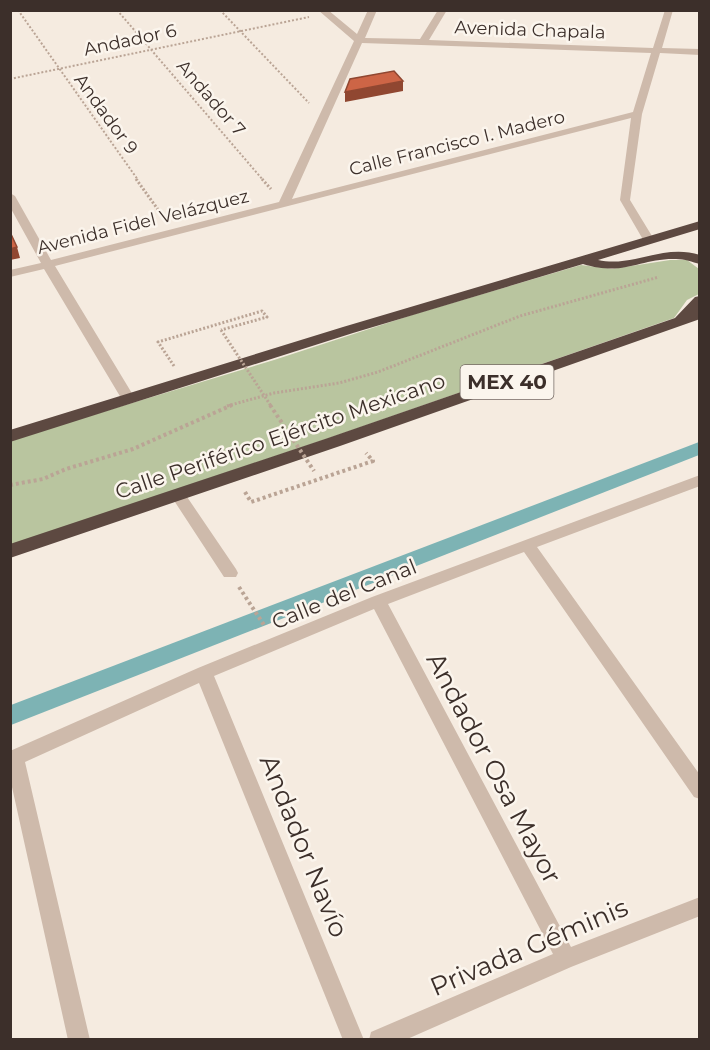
<svg xmlns="http://www.w3.org/2000/svg" width="710" height="1050" font-family="Montserrat,sans-serif">
<style>
.green{fill:#b9c59f}
.water{fill:#7db3b4}
.lines{fill:none;stroke-linecap:round;stroke-linejoin:round}
.path-far2{stroke:#baa495;stroke-width:2;stroke-dasharray:2 2;stroke-linecap:butt}
.path-far1{stroke:#baa495;stroke-width:3;stroke-dasharray:2 2;stroke-linecap:butt}
.path{stroke:#baa495;stroke-width:4;stroke-dasharray:3 3;stroke-linecap:butt}
.minor{fill:#cebaab;fill-rule:evenodd}
.highway{fill:#5d4941;fill-rule:evenodd}
.path-bridge-far1{stroke:#baa495;stroke-width:3;stroke-dasharray:2 2;stroke-linecap:butt}
.path-bridge{stroke:#baa495;stroke-width:4;stroke-dasharray:3 3;stroke-linecap:butt}
.shaded-wall{fill:#904731}
.building{fill:#cd6546;stroke:#904731;stroke-width:1.5}
.labels{text-anchor:middle;dominant-baseline:central;stroke-width:5;stroke-linejoin:round;paint-order:stroke}
.far-street-label{font-size:18px;fill:#3c2f2a;stroke:#fbf5ed}
.shield{fill:#fbf5ed;stroke:#756a64;stroke-width:1.5}
.shield-label{font-size:20px;font-weight:bold;fill:#3c2f2a}
.street-label{font-size:21px;fill:#3c2f2a;stroke:#fbf5ed}
.near-street-label{font-size:26px;fill:#3c2f2a;stroke:#fbf5ed}
</style>
<rect width="100%" height="100%" fill="#f5ebe0"/>
<!-- green -->
<path class="green" d="M670,260H687L699,269V294L687,300L674,318L335,436L11,545L10,440L274,360L415,314L581,265L612,269Z"/>
<!-- water -->
<path class="water" d="M699,442V455L11,725V705Z"/>
<g class="lines">
<!-- path-far2 -->
<path class="path-far2" d="M18,10L138,180
M117,10L263,180
M220,10L309,103
M10,79L309,17"/>
<!-- path-far1 -->
<path class="path-far1" d="M136,179L164,218
M262,179L271,189
M174,366L158,342L262,311L267,317L221,330
M227,406L274,393L339,383L378,372L520,316L659,277"/>
<!-- path -->
<path class="path" d="M10,485L43,479L66,469L133,449L232,405
M245,492L251,502L373,461L366,453
M239,587L264,625"/>
<!-- minor -->
<path class="minor" d="M318,10H328L357,34L368,10H377L365,38L420,39L438,10H447L429,40L653,48L665,10H673L662,48L700,49V55L660,53L642,114L630,200L655,241L653,243H645L620,200L631,118L55,266L136,400L129,404L124,403L44,269L10,277V270L41,263L10,207V193L15,196L51,260L279,202L354,41ZM362,43L651,53L633,112L292,199Z
M700,475V486L537,547L700,775V799L694,797L524,552L388,604L571,947L700,897V916L571,967L405,1040H369L371,1032L553,954L374,609L214,676L364,1040H343L199,683L25,762L90,1040H68L10,778V751L198,668L372,597Z
M178,490L183,491L236,569L238,573L236,577H224L173,499L171,495Z"/>
<!-- highway -->
<path class="highway" d="M700,221V229L598,260C633,268 663,243 700,255V264C692,262 685,259 676,259C639,258 625,277 583,264L353,333L10,442V430L343,327Z
M700,296V319L340,446L10,558V544L328,438L675,318L695,297Z"/>
<!-- path-bridge-far1 -->
<path class="path-bridge-far1" d="M221,330L271,406"/>
<!-- path-bridge -->
<path class="path-bridge" d="M270,405L314,471"/>
</g>
<!-- shaded-wall -->
<path class="shaded-wall" d="M403,81V91L345,102V92Z
M17,247L20,258L10,260V249Z"/>
<!-- building -->
<path class="building" d="M394,71L403,81L345,92L350,79Z
M10,232L17,247L10,249Z"/>
<g class="labels">
<!-- far-street labels -->
<g class="far-street-label">
<text transform="translate(530 30) rotate(2)">Avenida Chapala</text>
<text transform="translate(130 40) rotate(-12)">Andador 6</text>
<text transform="translate(211 98) rotate(49)">Andador 7</text>
<text transform="translate(106 114) rotate(54)">Andador 9</text>
<text transform="translate(457 143) rotate(-14)">Calle Francisco I. Madero</text>
<text transform="translate(143 222) rotate(-14)">Avenida Fidel Velázquez</text>
</g>
<!-- shield labels -->
<rect class="shield" x="460.5" y="365" width="93" height="34" rx="4.5"/>
<g class="shield-label">
<text x="507" y="382">MEX 40</text>
</g>
<!-- street labels -->
<g class="street-label">
<text transform="translate(280 436) rotate(-19)">Calle Periférico Ejército Mexicano</text>
<text transform="translate(344 594) rotate(-22)">Calle del Canal</text>
</g>
<!-- near-street labels -->
<g class="near-street-label">
<text transform="translate(494 768) rotate(62)">Andador Osa Mayor</text>
<text transform="translate(304 846) rotate(68)">Andador Navío</text>
<text transform="translate(529 947) rotate(-23)">Privada Géminis</text>
</g>
</g>
<!-- border -->
<rect width="710" height="1050" fill="none" stroke="#3c2f2a" stroke-width="24"/>
</svg>
